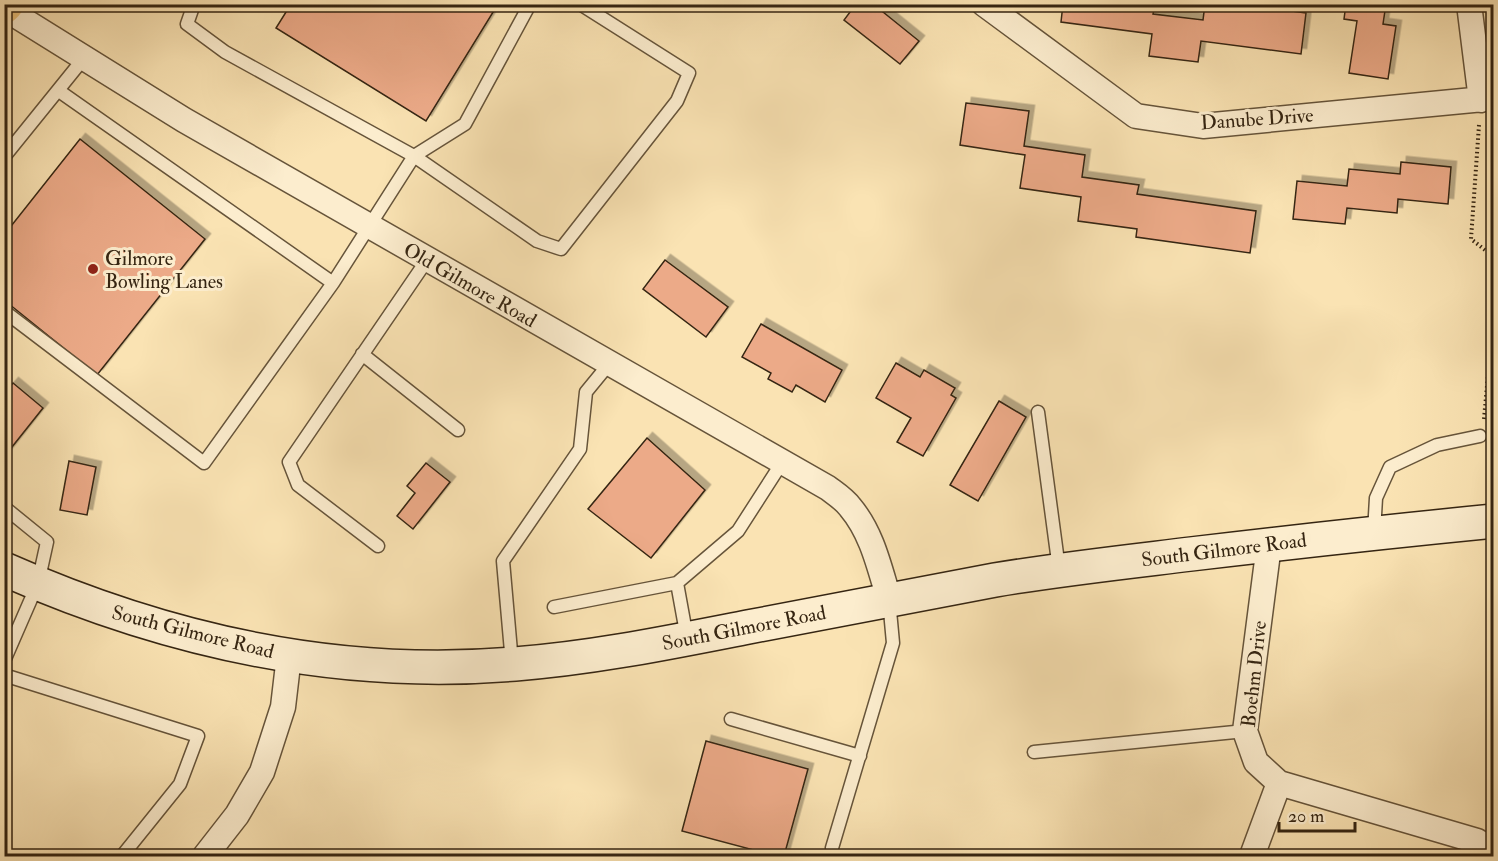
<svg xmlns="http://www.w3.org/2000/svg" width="1498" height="861" font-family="'IM FELL Double Pica',serif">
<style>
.building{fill:#ecaa88;stroke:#352512;stroke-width:1.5;filter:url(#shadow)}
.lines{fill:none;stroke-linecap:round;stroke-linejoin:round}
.lane-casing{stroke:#66543a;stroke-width:15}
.street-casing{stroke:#66543a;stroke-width:27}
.secondary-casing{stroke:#352512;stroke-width:36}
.primary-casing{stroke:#352512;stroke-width:36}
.path{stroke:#352512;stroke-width:4;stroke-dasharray:1.5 3;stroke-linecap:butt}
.lane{stroke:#fcedce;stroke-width:12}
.street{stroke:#fcedce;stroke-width:24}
.secondary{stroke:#fcedce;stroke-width:33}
.primary{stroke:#edc27a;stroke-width:33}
.poi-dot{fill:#8f2418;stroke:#fcedce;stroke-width:2}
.labels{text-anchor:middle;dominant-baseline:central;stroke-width:6;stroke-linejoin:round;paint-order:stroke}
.street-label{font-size:20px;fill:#352512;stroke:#fcedce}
.poi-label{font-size:20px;fill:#352512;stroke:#fcedce;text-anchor:start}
</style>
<defs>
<filter id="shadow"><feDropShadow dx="5.5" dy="-5.5" stdDeviation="0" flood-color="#0004"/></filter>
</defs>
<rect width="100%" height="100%" fill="#fae3b3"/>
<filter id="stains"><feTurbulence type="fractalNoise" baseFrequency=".00333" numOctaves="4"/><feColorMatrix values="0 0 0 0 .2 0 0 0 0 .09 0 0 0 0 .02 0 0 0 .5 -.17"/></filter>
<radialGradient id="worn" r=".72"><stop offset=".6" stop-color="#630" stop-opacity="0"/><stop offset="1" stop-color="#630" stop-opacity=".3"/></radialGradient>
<!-- building -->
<path class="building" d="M291,4H487L495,9L426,121L276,28Z
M856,4H873L919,41L900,64L844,20Z
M1063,4H1155L1153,14L1203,20L1205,4H1242L1306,13L1301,54L1201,41L1198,62L1149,56L1152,34L1061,22Z
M1346,4H1386L1383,24L1396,26L1388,79L1349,73L1357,21L1344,19Z
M966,103L1029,111L1024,146L1085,155L1082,177L1139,185L1137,194L1256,211L1250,253L1136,237L1137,229L1078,221L1081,197L1020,188L1025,155L960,145Z
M80,139L205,239L97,375L4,300V235Z
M1401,162L1451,167L1448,204L1398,199L1397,213L1347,208L1345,224L1293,219L1297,181L1347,186L1349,169L1400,174Z
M665,260L728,307L706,337L643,289Z
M761,324L842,370L825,402L796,385L792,392L768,379L771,373L742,357Z
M896,363L920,377L924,370L955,388L951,395L956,398L923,456L897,442L911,418L876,398Z
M13,383L43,408L4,457V393Z
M999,401L1026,417L978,501L950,485Z
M647,438L705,490L651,558L588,509Z
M69,461L96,467L87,515L60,510Z
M426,463L450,482L413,529L397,516L415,493L407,486Z
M706,741L808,769L784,856H776L682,831Z"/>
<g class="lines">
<defs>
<path id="lane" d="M194,4L187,24L225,52L414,156L537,241L561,249L677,101L689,73L580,4
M4,157L84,58
M333,283L414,156L465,124L530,4
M4,311L204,463L333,283L59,91
M362,354L458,430
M1038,412L1059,569
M4,507L47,542L38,583L4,661
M1374,532L1376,498L1390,467L1437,445L1480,436
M378,546L298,485L289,462L427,260
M677,583L687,638
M554,607L677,583L738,531L783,461
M512,663L503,561L580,449L586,392L609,364
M4,675L198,736L180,784L122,856
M731,719L860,756
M1034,752L1245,731
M832,848L893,643L889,600"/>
<path id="street" d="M984,4L1136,116L1203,126L1494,98
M1469,4L1481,100
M4,8L184,120L828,488C836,494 844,499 850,507C872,533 879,566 889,599
M1269,545L1245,731L1256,762L1279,783L1477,841L1494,851
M205,856L237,815L262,772L283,707L289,656
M1252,856L1279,783"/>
<path id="secondary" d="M4,569C167,641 336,679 515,664C594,658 671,642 748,627C830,611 912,595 995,580C1060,569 1125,562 1191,554C1292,542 1392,531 1494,521"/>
<path id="primary" d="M4,7L7,4"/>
</defs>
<!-- lane casing -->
<use href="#lane" class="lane-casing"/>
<!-- street casing -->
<use href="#street" class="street-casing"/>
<!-- secondary casing -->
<use href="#secondary" class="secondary-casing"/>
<!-- primary casing -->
<use href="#primary" class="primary-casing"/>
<!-- path -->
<path class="path" d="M1479,125L1471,239L1494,257
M1484,419L1494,309"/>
<!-- lane -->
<use href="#lane" class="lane"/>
<!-- street -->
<use href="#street" class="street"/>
<!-- secondary -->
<use href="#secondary" class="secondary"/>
<!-- primary -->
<use href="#primary" class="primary"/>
</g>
<!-- markers -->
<circle class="poi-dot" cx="93" cy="269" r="6"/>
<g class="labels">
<!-- street labels -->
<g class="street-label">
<text transform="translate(1257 119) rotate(-4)">Danube Drive</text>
<text transform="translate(470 285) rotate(30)">Old Gilmore Road</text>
<text transform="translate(1224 550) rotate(-7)">South Gilmore Road</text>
<text transform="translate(744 628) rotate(-11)">South Gilmore Road</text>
<text transform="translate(193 632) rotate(14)">South Gilmore Road</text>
<text transform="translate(1254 674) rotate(-84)">Boehm Drive</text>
</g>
<!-- poi labels -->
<g class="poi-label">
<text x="105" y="258">Gilmore<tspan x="105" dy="23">Bowling Lanes</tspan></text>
</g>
</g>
<!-- margin -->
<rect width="1498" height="861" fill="none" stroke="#fae3b3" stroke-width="24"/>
<rect x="6" y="6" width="1486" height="849" fill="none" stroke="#352512" stroke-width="3"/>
<rect x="12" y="12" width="1474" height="837" fill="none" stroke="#352512" stroke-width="1.5"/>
<!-- scale -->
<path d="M1279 822v9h76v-9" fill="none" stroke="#352512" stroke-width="3"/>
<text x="1288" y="822" font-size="18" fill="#352512" stroke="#fcedce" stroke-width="4.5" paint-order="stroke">20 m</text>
<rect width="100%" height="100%" filter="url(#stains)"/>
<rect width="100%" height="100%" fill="url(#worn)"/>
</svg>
